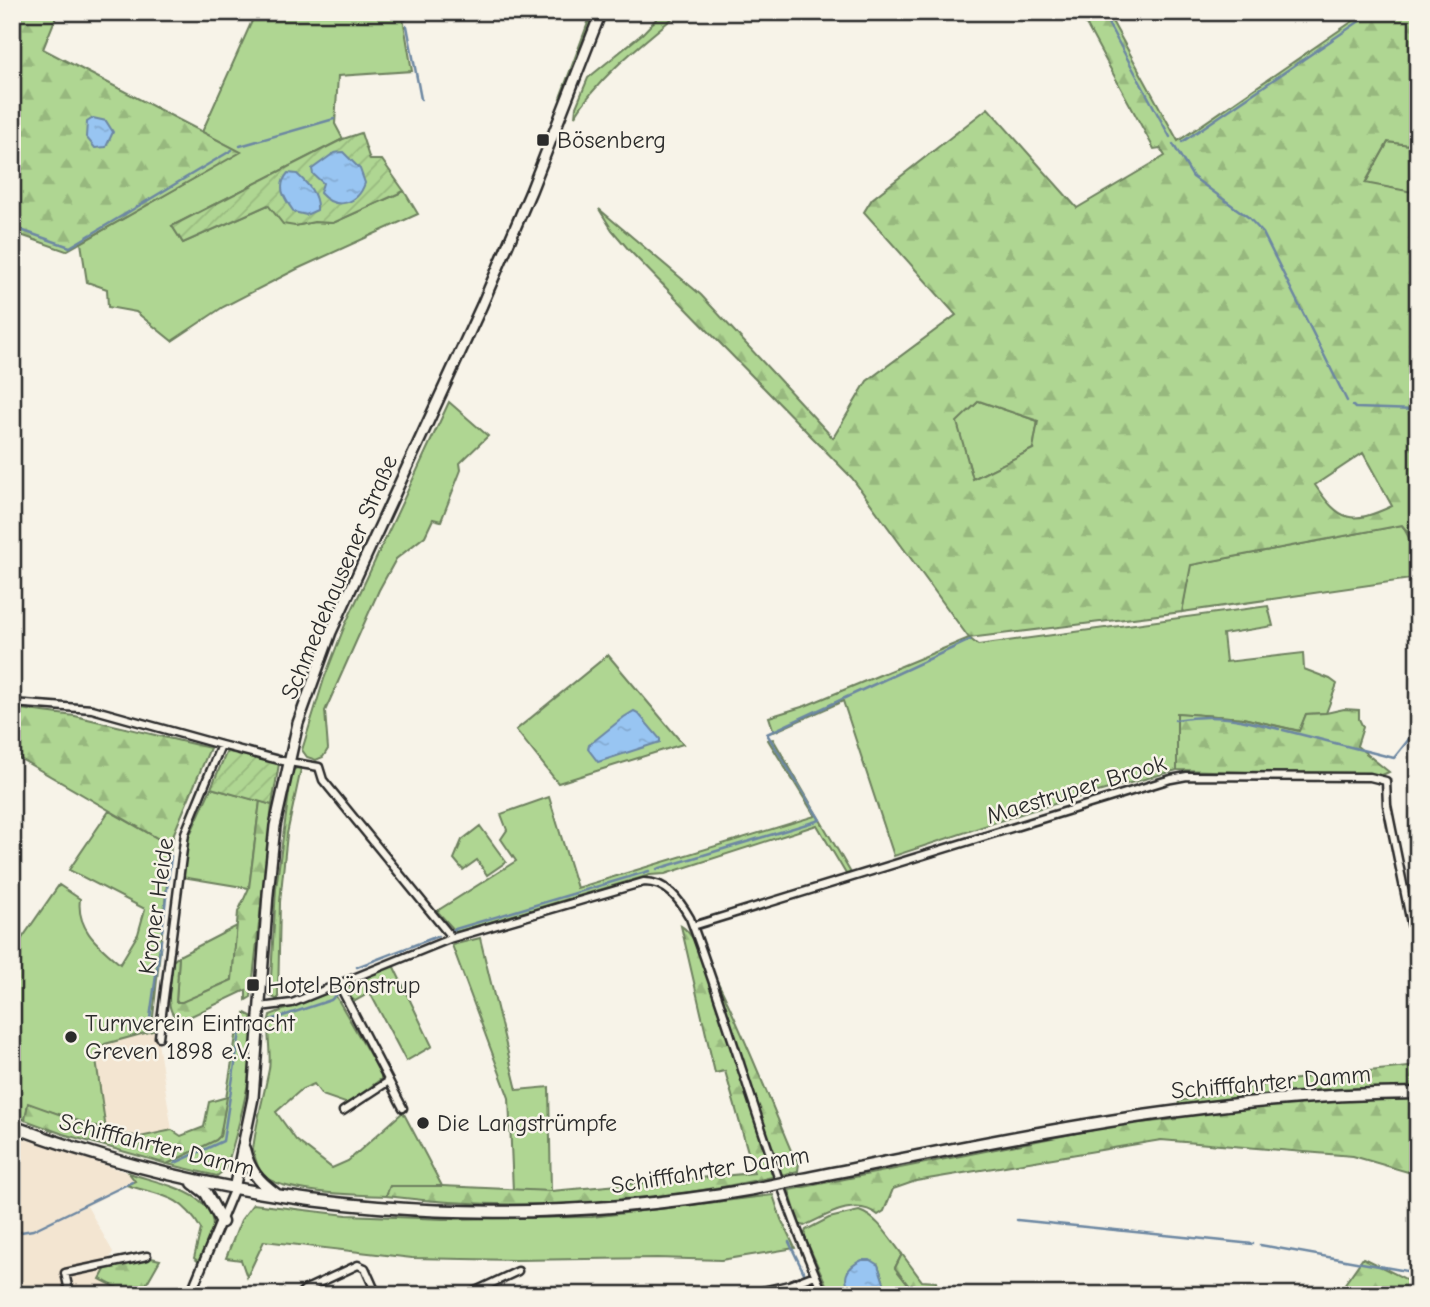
<svg xmlns="http://www.w3.org/2000/svg" width="1430" height="1307" font-family="'Comic Neue',sans-serif">
<style>
.built{fill:#f3e5d1}
.green{fill:#afd692;stroke:#6d805e;stroke-width:2}
.forest{fill:url(#forest-firs);stroke:#6d805e;stroke-width:2;fill-rule:evenodd}
.garden{fill:url(#garden-furrows);stroke:#6d805e;stroke-width:2}
.water{fill:url(#water-ripples);stroke:#6c87a2;stroke-width:2}
.lines{fill:none;stroke-linecap:round;stroke-linejoin:round}
.stream{stroke:#6c87a2;stroke-width:2.5}
.minor-casing{stroke:#2b2b2b;stroke-width:11}
.tertiary-casing{stroke:#2b2b2b;stroke-width:12}
.secondary-casing{stroke:#2b2b2b;stroke-width:14}
.primary-casing{stroke:#2b2b2b;stroke-width:15}
.minor{stroke:#f7f3e8;stroke-width:6}
.tertiary{stroke:#f7f3e8;stroke-width:7}
.secondary{stroke:#f7f3e8;stroke-width:9}
.primary{stroke:#f7f3e8;stroke-width:10}
.primary-bridge-casing{stroke:#2b2b2b;stroke-width:15;stroke-linecap:butt}
.primary-bridge{stroke:#f7f3e8;stroke-width:10}
.poi-dot{fill:#2b2b2b;stroke:#f7f3e8;stroke-width:2.5}
.labels{text-anchor:middle;dominant-baseline:central;stroke-width:5;stroke-linejoin:round;paint-order:stroke}
.poi-label{font-size:24px;fill:#2b2b2b;stroke:#f7f3e8;text-anchor:start}
.street-label{font-size:24px;fill:#2b2b2b;stroke:#f7f3e8}
</style>
<defs>
<pattern id="forest-firs" width="22" height="20" patternUnits="userSpaceOnUse" patternTransform="scale(1.75)"><rect width="22" height="20" fill="#afd692"/><path d="M5 1l3.5 6h-7zM16 11l3.5 6h-7z" fill="#97b87e"/></pattern>
<pattern id="garden-furrows" width="10" height="10" patternUnits="userSpaceOnUse" patternTransform="scale(1.75)"><rect width="10" height="10" fill="#afd692"/><path d="M-1 1l2-2M0 10L10 0M9 11l2-2" fill="none" stroke="#97b87e"/></pattern>
<pattern id="water-ripples" width="26" height="14" patternUnits="userSpaceOnUse" patternTransform="scale(1.75)"><rect width="26" height="14" fill="#98c5f2"/><path d="M2 4q2-2 4 0t4 0M15 11q2-2 4 0t4 0" fill="none" stroke="#83a9d0"/></pattern>
</defs>
<rect width="100%" height="100%" fill="#f7f3e8"/>
<filter id="ink" filterUnits="userSpaceOnUse"><feTurbulence type="fractalNoise" baseFrequency=".0143" numOctaves="2"/><feDisplacementMap in="SourceGraphic" scale="14" xChannelSelector="R" yChannelSelector="G"/><feConvolveMatrix kernelMatrix="1 2 1 2 8 2 1 2 1" color-interpolation-filters="sRGB"/></filter>
<g filter="url(#ink)">
<!-- built -->
<path class="built" d="M156,1030L172,1130L140,1137L106,1130L95,1053L105,1044Z
M12,1135L129,1173L135,1181L87,1206L113,1252L100,1279L131,1295H12Z"/>
<!-- green -->
<path class="green" d="M256,12H402L412,71L338,76L335,124L343,139L172,226L183,243L268,205L295,226L314,222L333,223L404,191L418,214L297,269L223,307L172,341L136,312L108,307L107,289L87,282L81,243L240,152L202,132Z
M592,12H596L563,99L560,98Z
M663,12H680C643,43 600,75 575,116L576,107L588,78L642,34Z
M1388,142L1418,146V193L1365,184Z
M979,401L1038,421L1033,449L973,479L956,422Z
M449,402L488,436L460,463L461,470L441,521L433,519L425,536L396,559L379,590L325,711L328,749L323,757L316,760L307,757L302,750L324,679L345,625Z
M1402,525L1418,554V578L1182,612L1190,565Z
M1268,606L1273,626L1223,634L1226,662L1303,653L1304,669L1330,679L1337,684L1326,713L1306,714L1300,731L1243,718L1177,713V770L1033,810L894,856L843,701L774,732L769,717L805,706L969,638L978,645Z
M608,655L683,744L558,783L516,730Z
M773,739L851,873L846,874L817,825L665,874L650,875L456,932L437,911L516,861L501,839L507,830L501,814L549,797L577,888L815,816L768,740Z
M297,768L301,769L287,834L280,902L278,1000L270,996L276,888L292,771Z
M211,788L260,801L249,888L182,877L188,839Z
M109,811L171,846L152,1027L156,1030L105,1044L95,1053L106,1130L28,1104L25,1120L12,1114V954H15L14,950L59,885L80,899C76,929 99,946 120,964L138,934L145,909L69,870Z
M480,826L506,862L487,875L477,860L463,870L454,859L462,840Z
M237,926L232,980L181,1003L176,1001L179,956Z
M480,938L517,1090L549,1087L551,1191H513L509,1098L452,945Z
M393,965L432,1046L406,1061L368,989L364,996L355,1001L350,997L348,989L350,984Z
M333,991L381,1074V1079L348,1104L322,1095L314,1084L302,1089L276,1112L296,1140L332,1168L348,1161L403,1112L442,1186H390L386,1196C360,1195 279,1193 263,1175C257,1168 255,1158 253,1150C256,1122 264,1096 269,1069C272,1052 265,1031 270,1015Z
M245,1013L251,1016C262,1045 236,1137 226,1169L217,1176L167,1164L216,1140L220,1136L237,1030L244,1023Z
M129,1173C159,1184 225,1192 211,1238C209,1246 203,1255 199,1262L194,1258L201,1229C181,1194 162,1196 126,1185L135,1181Z
M773,1195L781,1219L795,1248L721,1260L657,1258L515,1260L412,1258L264,1241L247,1277L241,1260L226,1258L241,1220L253,1204L347,1215L443,1219L592,1217Z
M859,1211C878,1217 890,1239 902,1254L895,1268L916,1295H890L886,1289L878,1265L848,1288L853,1295H831L804,1236L806,1230L829,1218Z"/>
<!-- forest -->
<path class="forest" d="M12,12H58L43,49L241,152L66,251L12,232Z
M1085,12H1107L1178,141L1366,12L1418,13V146L1388,142L1365,183L1418,193V545L1402,525L1191,565L1182,612L969,638L852,478L629,250L612,230L599,209L701,295L833,438L867,381L956,315L864,212L872,199L988,108L1077,208L1165,156L1160,148L1154,149L1086,24ZM979,401L1038,421L1033,449L973,479L957,422ZM1363,453L1392,506C1351,525 1340,522 1315,485Z
M12,708L75,716L210,748L174,833L171,846L12,754Z
M1344,709L1359,710V719L1363,727L1357,746L1389,772L1380,776L1177,770V713L1243,718L1299,731L1306,714L1326,713Z
M260,801L272,805L251,997L246,1000V990L183,1020C160,1017 172,977 173,961L179,956L176,1002H182L232,980L238,912L249,888Z
M681,926C708,940 776,1117 793,1155L799,1163L798,1171C664,1204 522,1213 386,1196L390,1186H442L551,1191L754,1173L725,1071L715,1073Z
M1418,1066V1175L1353,1156L1161,1140L916,1181L893,1189L884,1211L878,1215C856,1197 827,1215 804,1226L799,1224L789,1190L1112,1126L1176,1119L1179,1101L1308,1077Z
M227,1097L220,1136L216,1140L167,1164L63,1134L25,1120L28,1103L106,1131L140,1137L172,1130L181,1136L204,1127L209,1102Z
M902,1254L922,1281L936,1282L939,1295H916L895,1268Z
M151,1258L160,1260L140,1295H131L100,1279L107,1266Z
M1363,1258L1418,1285V1295H1337Z"/>
<!-- garden -->
<path class="garden" d="M361,133L370,160H382L404,191L333,223L314,222L295,226L283,224L268,205L183,243L172,226L343,139Z
M229,752L279,764L272,805L211,788L226,753Z"/>
<!-- water -->
<path class="water" d="M93,118L106,121L113,132L106,147L95,148L86,137L87,122Z
M343,152L360,169L365,183C358,204 336,211 320,193L323,183L313,174L312,169L334,153Z
M288,173L297,174C308,184 318,194 317,210L306,215L294,212C284,198 276,187 288,173Z
M634,711L638,713L660,739V742L598,762L588,749L589,745L624,717Z
M862,1260H870L878,1265L886,1289L890,1295H853C841,1279 845,1268 862,1260Z"/>
<g class="lines">
<!-- stream -->
<path class="stream" d="M1102,12L1170,137
M405,20L417,12
M407,26L421,99
M1182,142L1367,16
M1173,144L1193,177L1248,217L1263,233L1347,401
M240,146L334,119
M12,227L70,247L232,150
M1353,406L1355,408L1418,410
M1175,720C1216,713 1239,719 1279,729
M1283,730L1394,758L1413,734
M657,869L820,820L767,734L970,640
M452,930L649,871
M162,931L171,856
M357,967L438,936
M150,1018L161,940
M271,1020L331,1000L337,994
M175,1163L223,1141L240,1032L244,1026L251,1027
M1017,1220L1253,1244
M21,1232L33,1230L132,1182
M789,1242L804,1273
M1260,1245L1418,1273
M809,1284L814,1295"/>
<defs>
<path id="minor" d="M12,703L92,709L221,745L283,761L319,767L323,780L452,938
M693,926L1171,779L1187,776L1370,777L1386,781L1387,805L1418,958
M339,985L403,1108
M260,1007L292,1003L452,938L644,882C667,882 679,899 690,918C737,1043 770,1172 824,1295
M159,1037L185,833L221,745
M343,1111L389,1081
M70,1295L65,1273L147,1256
M299,1295L304,1290L358,1265L365,1268L377,1295
M467,1295L518,1271
M745,1295L789,1285L815,1275"/>
<path id="tertiary" d="M190,1295L234,1189"/>
<path id="secondary" d="M234,1189L253,1098L268,894L275,826L298,723L331,632L482,305L531,191L601,12"/>
<path id="primary" d="M12,1126C248,1215 506,1232 753,1189
M244,1149C249,1170 258,1181 276,1194
M802,1179C1005,1139 1209,1094 1418,1093
M193,1183L206,1193L222,1222"/>
</defs>
<!-- minor casing -->
<use href="#minor" class="minor-casing"/>
<!-- tertiary casing -->
<use href="#tertiary" class="tertiary-casing"/>
<!-- secondary casing -->
<use href="#secondary" class="secondary-casing"/>
<!-- primary casing -->
<use href="#primary" class="primary-casing"/>
<!-- minor -->
<use href="#minor" class="minor"/>
<!-- tertiary -->
<use href="#tertiary" class="tertiary"/>
<!-- secondary -->
<use href="#secondary" class="secondary"/>
<!-- primary -->
<use href="#primary" class="primary"/>
<defs>
<path id="primary-bridge" d="M753,1189L802,1179"/>
</defs>
<!-- primary-bridge casing -->
<use href="#primary-bridge" class="primary-bridge-casing"/>
<!-- primary-bridge -->
<use href="#primary-bridge" class="primary-bridge"/>
</g>
</g>
<!-- markers -->
<g class="poi-dot">
<rect x="536" y="133" width="14" height="14" rx="3.5"/>
<rect x="246" y="978" width="14" height="14" rx="3.5"/>
<circle cx="71" cy="1037" r="7"/>
<circle cx="423" cy="1123" r="7"/>
</g>
<g class="labels">
<!-- poi labels -->
<g class="poi-label">
<text x="557" y="140">Bösenberg</text>
<text x="267" y="985">Hotel Bönstrup</text>
<text x="85" y="1023">Turnverein Eintracht<tspan x="85" dy="28">Greven 1898 e.V.</tspan></text>
<text x="437" y="1123">Die Langstrümpfe</text>
</g>
<!-- street labels -->
<g class="street-label">
<text transform="translate(339 577) rotate(-67)">Schmedehausener Straße</text>
<text transform="translate(1076 789) rotate(-17)">Maestruper Brook</text>
<text transform="translate(156 906) rotate(-82)">Kroner Heide</text>
<text transform="translate(1271 1082) rotate(-5)">Schifffahrter Damm</text>
<text transform="translate(157 1145) rotate(14)">Schifffahrter Damm</text>
<text transform="translate(710 1170) rotate(-9)">Schifffahrter Damm</text>
</g>
</g>
<!-- margin -->
<rect width="1430" height="1307" fill="none" stroke="#f7f3e8" stroke-width="42"/>
<rect x="21" y="21" width="1388" height="1265" fill="none" stroke="#2b2b2b" stroke-width="2.5" filter="url(#ink)"/>
</svg>
